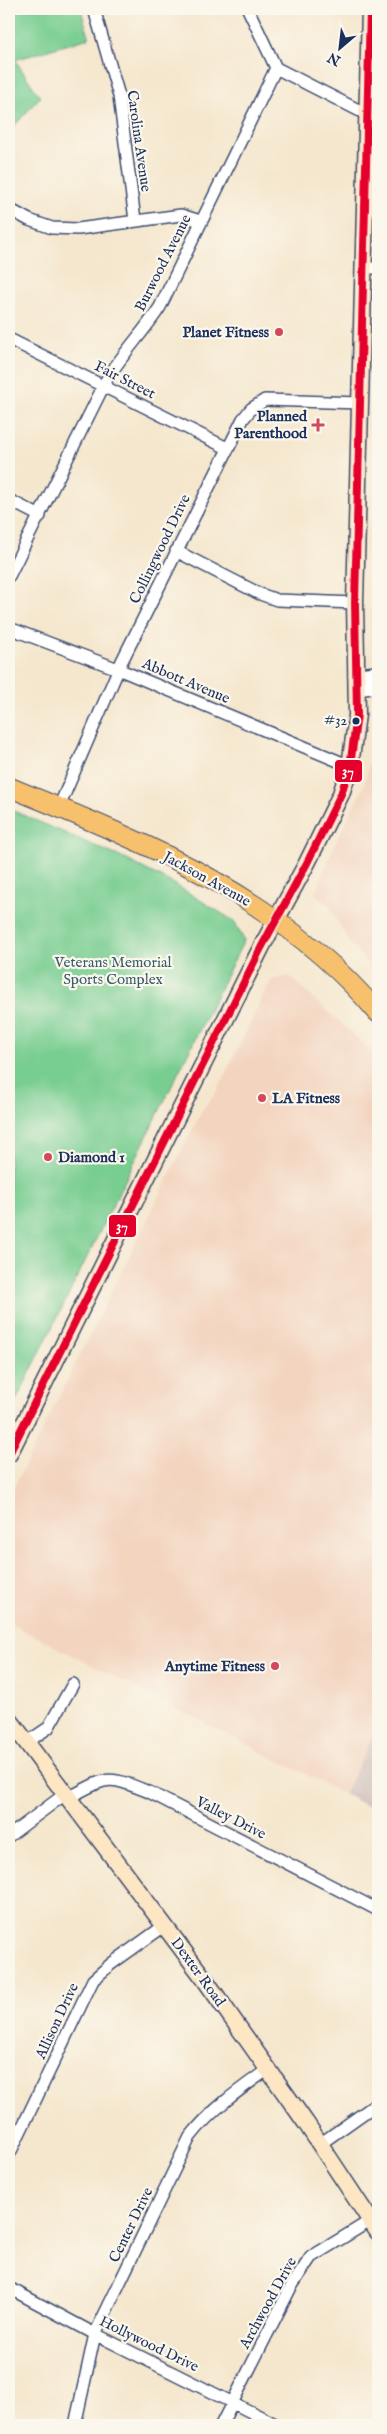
<svg xmlns="http://www.w3.org/2000/svg" width="387" height="2434" font-family="'IM FELL English',serif">
<style>
.built{fill:#f3d4bf}
.industrial{fill:#cfc0bb}
.green{fill:#78cd91;stroke:#4a7e78}
.lines{fill:none;stroke-linecap:round;stroke-linejoin:round}
.minor-casing{stroke:#3c4b6f;stroke-width:14}
.tertiary-casing{stroke:#3c4b6f;stroke-width:18}
.secondary-casing{stroke:#3c4b6f;stroke-width:19}
.primary-casing{stroke:#3c4b6f;stroke-width:21}
.minor{stroke:#fff;stroke-width:11}
.tertiary{stroke:#fff;stroke-width:15}
.secondary{stroke:#fce6c4;stroke-width:16}
.primary{stroke:#f7c06c;stroke-width:19}
.bus-1-casing{stroke:#fbf7ec;stroke-width:11}
.bus-1{stroke:#e4002b;stroke-width:8}
.poi-dot{fill:#d1495b;stroke:#fbf7ec;stroke-width:2}
.bus-dot{fill:#1b2f5e;stroke:#fbf7ec;stroke-width:2}
.labels{text-anchor:middle;dominant-baseline:central;stroke-width:4.5;stroke-linejoin:round;paint-order:stroke}
.bus-label{font-size:14px;fill:#1b2f5e;stroke:#fbf7ec;text-anchor:end}
.street-label{font-size:15px;fill:#1b2f5e;stroke:#fbf7ec}
.poi-label{font-size:15px;font-weight:bold;fill:#1b2f5e;stroke:#fbf7ec;text-anchor:end}
.park-label{font-size:15px;fill:#375e6d;stroke:#fbf7ec}
.line-badge{stroke:#fbf7ec;stroke-width:2}
.badge-label{font-size:14px;text-anchor:middle;font-weight:bold;fill:#fff}
</style>
<rect width="100%" height="100%" fill="#fbf7ec"/>
<filter id="ink" filterUnits="userSpaceOnUse"><feTurbulence type="fractalNoise" baseFrequency=".02" numOctaves="2"/><feDisplacementMap in="SourceGraphic" scale="10" xChannelSelector="R" yChannelSelector="G"/><feConvolveMatrix kernelMatrix="1 2 1 2 8 2 1 2 1" color-interpolation-filters="sRGB"/></filter>
<filter id="wash" filterUnits="userSpaceOnUse"><feTurbulence type="fractalNoise" baseFrequency=".0096" numOctaves="4" result="noise"/><feDisplacementMap in="SourceGraphic" scale="20" xChannelSelector="R" yChannelSelector="G"/><feGaussianBlur stdDeviation="1.12" result="paint"/><feColorMatrix in="noise" values="0 0 0 0 0 0 0 0 0 0 0 0 0 0 0 0 0 1.4 0 .05"/><feComposite in="paint" operator="in"/></filter>
<g filter="url(#wash)">
<rect width="100%" height="100%" fill="#f5e7ce"/>
<!-- built -->
<path class="built" d="M373,574H378V646L371,643Z
M378,744V975L349,942L329,905L315,894L334,846L362,790L372,754Z
M289,976L378,1057V1728L344,1794L9,1623V1497L202,1110L216,1093L271,980Z"/>
<!-- industrial -->
<path class="industrial" d="M378,1727V1812L344,1794Z"/>
<!-- green -->
<path class="green" d="M9,9H81L89,38L15,60L40,97L9,132Z
M9,809L125,859L174,884L234,921L244,940L9,1415Z"/>
</g>
<g filter="url(#ink)">
<g class="lines">
<defs>
<path id="minor" d="M94,9L119,96L135,220
M276,68L366,114
M9,209L29,220L52,228L78,229L181,215L200,221
M364,268H378
M9,339L227,448
M9,500L40,516
M176,551L260,594L277,600L355,603
M9,576L107,379C123,353 144,332 160,307L276,68L248,9
M9,628L118,669L350,766
M59,807L122,661L243,419L251,409L265,400L360,403
M26,1743L48,1728L73,1684
M68,1798C110,1776 106,1775 149,1792L378,1910
M9,1836L65,1794
M320,2144L378,2103
M9,2155L93,1980L111,1964L164,1926
M9,2288L95,2334L277,2425
M75,2425L95,2334L190,2137C212,2109 239,2090 267,2070
M221,2425L291,2287L311,2257L370,2221"/>
<path id="tertiary" d="M356,676L378,674
M357,688L378,685"/>
<path id="secondary" d="M9,1454L261,948L307,863L341,794L350,766L357,715L355,603L370,9
M9,1719L203,1977L306,2123L378,2232"/>
<path id="primary" d="M9,787C146,843 280,896 378,1013"/>
</defs>
<!-- minor casing -->
<use href="#minor" class="minor-casing"/>
<!-- tertiary casing -->
<use href="#tertiary" class="tertiary-casing"/>
<!-- secondary casing -->
<use href="#secondary" class="secondary-casing"/>
<!-- primary casing -->
<use href="#primary" class="primary-casing"/>
<!-- minor -->
<use href="#minor" class="minor"/>
<!-- tertiary -->
<use href="#tertiary" class="tertiary"/>
<!-- secondary -->
<use href="#secondary" class="secondary"/>
<!-- primary -->
<use href="#primary" class="primary"/>
<defs>
<path id="bus-1" d="M9,1454L261,948L307,863L341,794L350,766L357,715L355,603L370,9"/>
</defs>
<!-- bus-1 casing -->
<use href="#bus-1" class="bus-1-casing"/>
<!-- bus-1 -->
<use href="#bus-1" class="bus-1"/>
</g>
</g>
<!-- markers -->
<g class="poi-dot">
<circle cx="279" cy="332" r="5"/>
<path d="M315.5 417.5h5v5h5v5h-5v5h-5v-5h-5v-5h5z"/>
<circle cx="262" cy="1098" r="5"/>
<circle cx="48" cy="1157" r="5"/>
<circle cx="275" cy="1666" r="5"/>
</g>
<circle class="bus-dot" cx="356" cy="721" r="4.5"/>
<g class="labels">
<!-- bus labels -->
<g class="bus-label">
<text x="347" y="721">#32</text>
</g>
<!-- street labels -->
<g class="street-label">
<text transform="translate(139 141) rotate(82)">Carolina Avenue</text>
<text transform="translate(163 263) rotate(-63)">Burwood Avenue</text>
<text transform="translate(125 380) rotate(27)">Fair Street</text>
<text transform="translate(160 549) rotate(-64)">Collingwood Drive</text>
<text transform="translate(186 681) rotate(23)">Abbott Avenue</text>
<text transform="translate(207 879) rotate(29)">Jackson Avenue</text>
<text transform="translate(231 1818) rotate(27)">Valley Drive</text>
<text transform="translate(198 1972) rotate(54)">Dexter Road</text>
<text transform="translate(57 2021) rotate(-65)">Allison Drive</text>
<text transform="translate(131 2225) rotate(-64)">Center Drive</text>
<text transform="translate(268 2303) rotate(-61)">Archwood Drive</text>
<text transform="translate(149 2344) rotate(26)">Hollywood Drive</text>
</g>
<!-- poi labels -->
<g class="poi-label">
<text x="269" y="332">Planet Fitness</text>
<text x="307" y="416">Planned<tspan x="307" dy="17">Parenthood</tspan></text>
<text x="272" y="1098" text-anchor="start">LA Fitness</text>
<text x="58" y="1157" text-anchor="start">Diamond 1</text>
<text x="265" y="1666">Anytime Fitness</text>
</g>
<!-- park labels -->
<g class="park-label">
<text x="113" y="962">Veterans Memorial<tspan x="113" dy="17">Sports Complex</tspan></text>
</g>
</g>
<g class="line-badge">
<rect x="334" y="759" width="29" height="24" rx="5" fill="#e4002b"/>
<rect x="108" y="1214" width="29" height="24" rx="5" fill="#e4002b"/>
</g>
<g class="badge-label">
<text x="348" y="776">37</text>
<text x="122" y="1231">37</text>
</g>
<!-- margin -->
<rect width="387" height="2434" fill="none" stroke="#fbf7ec" stroke-width="30"/>
<!-- north arrow -->
<g transform="translate(340 48) rotate(208)" stroke="#fbf7ec" stroke-width="4" paint-order="stroke">
<path d="M0-4L9 19L0 12L-9 19Z" fill="#1b2f5e"/>
<text y="-8" font-size="14" font-weight="bold" text-anchor="middle" fill="#1b2f5e">N</text>
</g>
</svg>
